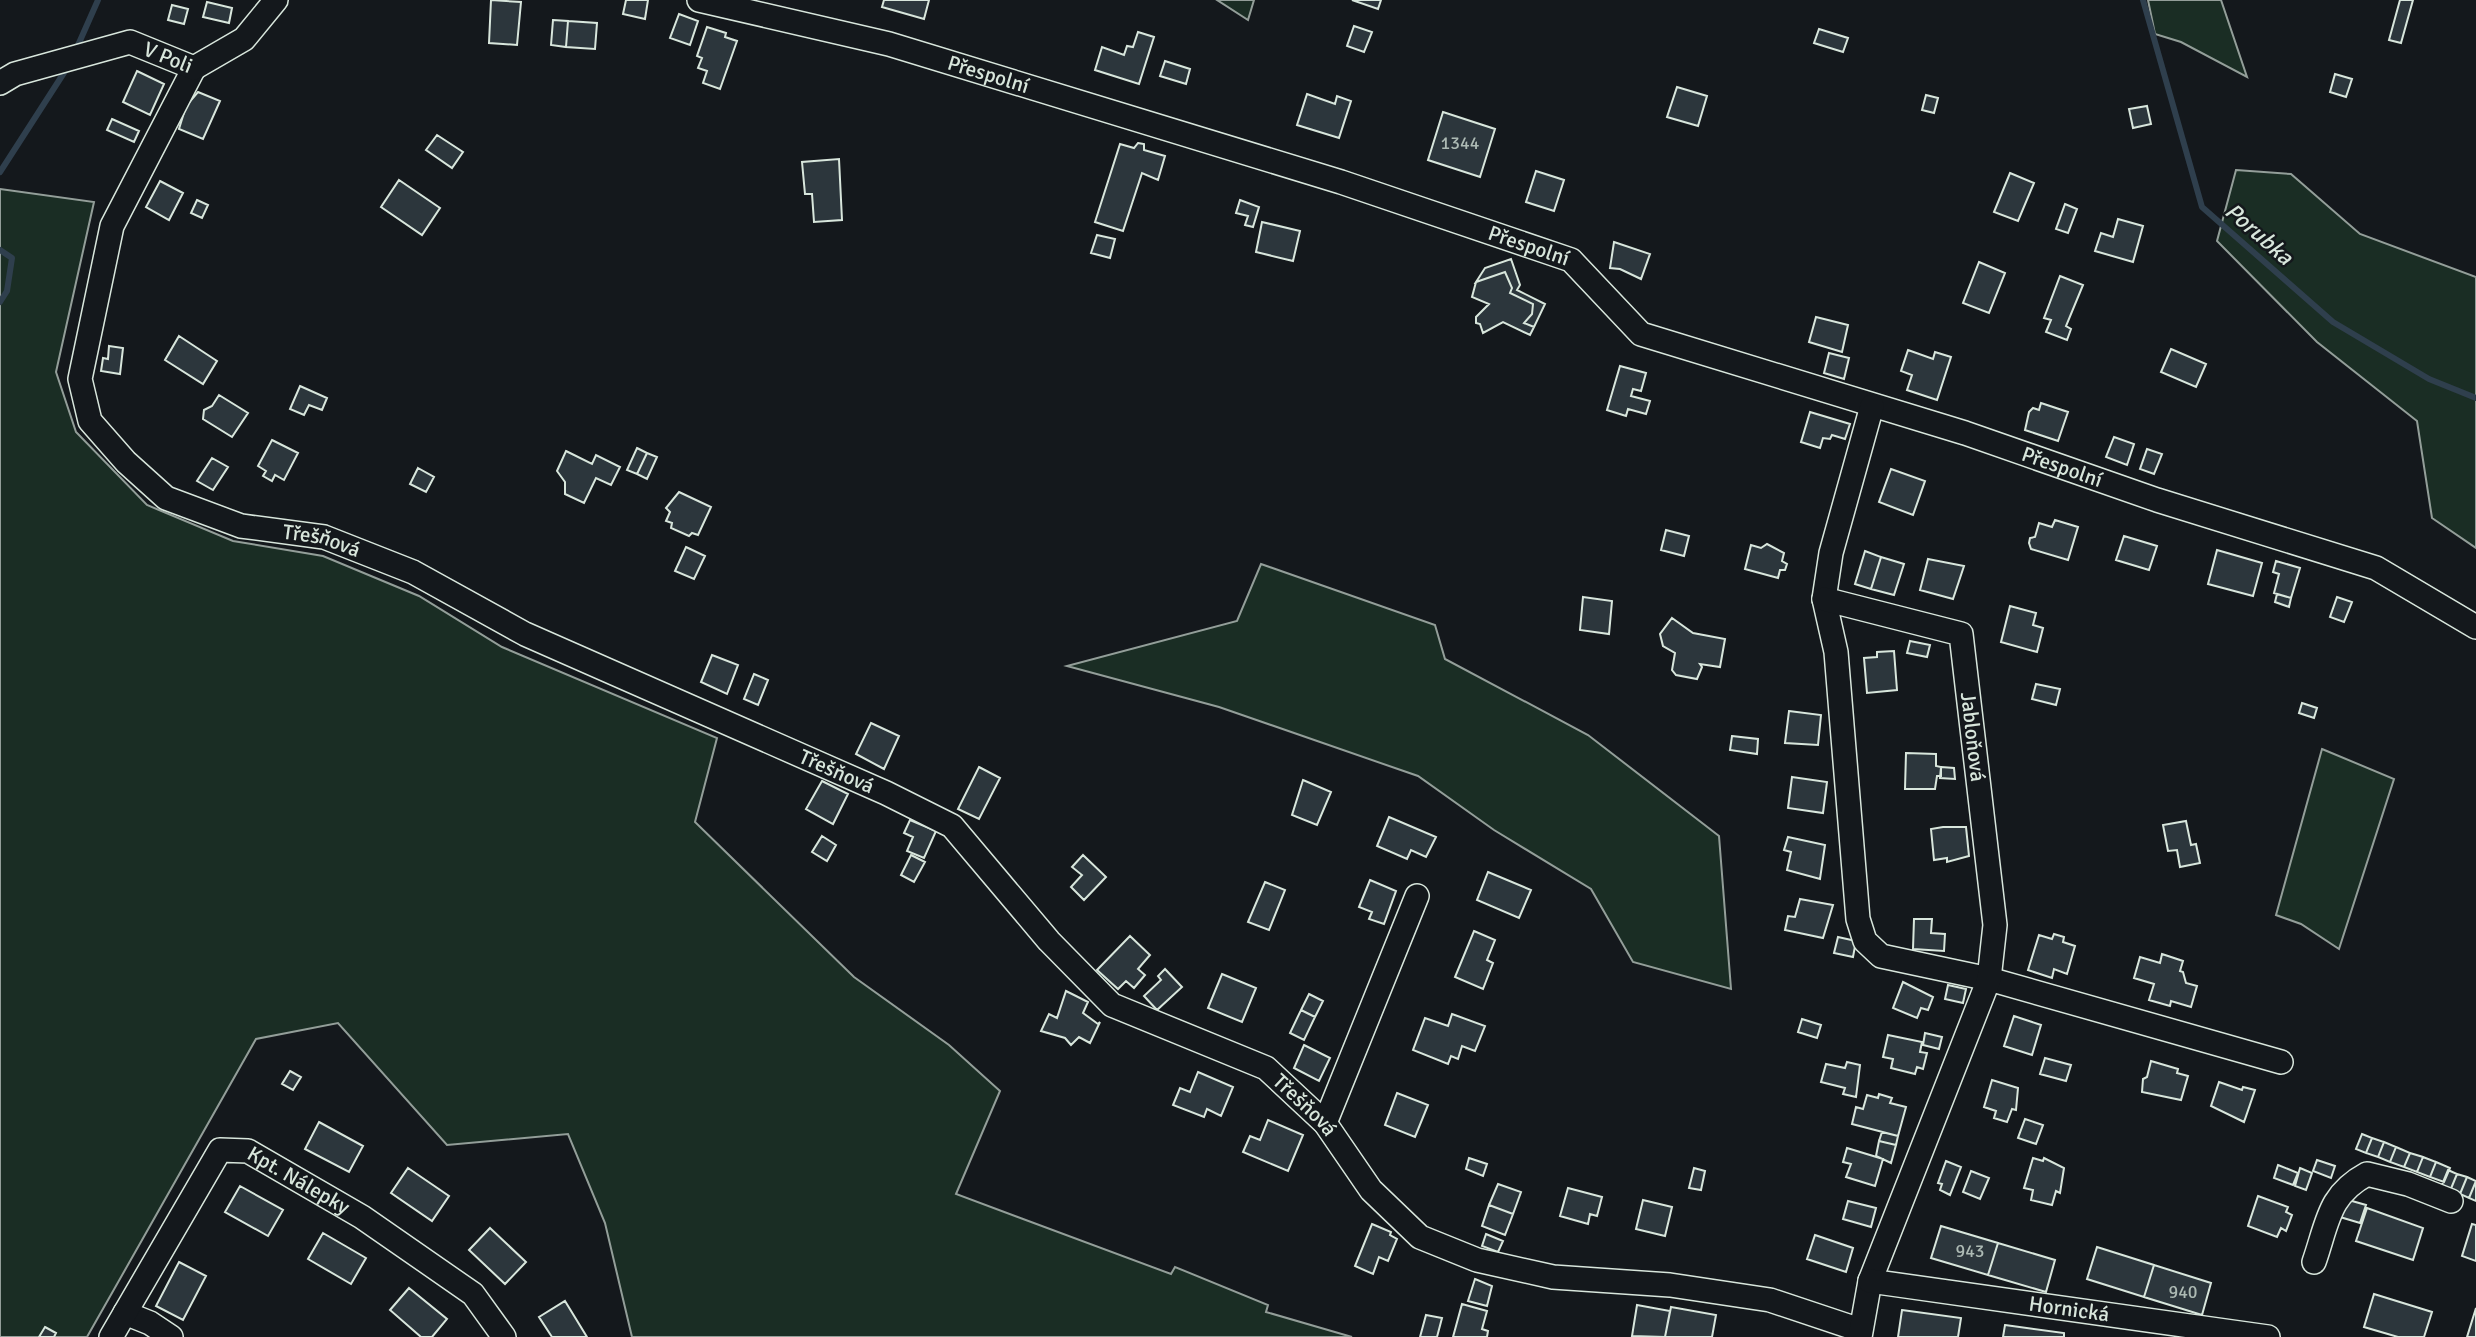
<svg xmlns="http://www.w3.org/2000/svg" width="2476" height="1337" font-family="Signika,sans-serif">
<style>
.green{fill:#1a2d24;stroke:#939e99;stroke-width:2}
.lines{fill:none;stroke-linecap:round;stroke-linejoin:round}
.stream{stroke:#2f3f4d;stroke-width:6}
.building{fill:#2c363c;stroke:#d8e6dc;stroke-width:2}
.minor-casing{stroke:#d8e6dc;stroke-width:26}
.minor{stroke:#14181c;stroke-width:23}
.labels{text-anchor:middle;dominant-baseline:central;stroke-width:5;stroke-linejoin:round;paint-order:stroke}
.number-label{font-size:18px;fill:#adbab4}
.street-label{font-size:21px;fill:#d8e6dc;stroke:#14181c}
.water-label{font-size:23px;font-style:italic;fill:#d8e6dc;stroke:#14181c}
</style>
<rect width="100%" height="100%" fill="#14181c"/>
<!-- green -->
<path class="green" d="M1217,0H1254L1248,20Z
M2148,0H2221L2247,77L2181,42L2155,34Z
M2236,170L2291,174L2360,234L2476,277V548L2432,518L2417,421L2317,342L2217,241Z
M0,189L94,202L56,372L76,432L147,505L233,541L323,556L419,596L502,647L717,738L695,822L854,977L949,1045L1000,1091L956,1194L1171,1274L1175,1267L1268,1305L1266,1312L1352,1337H632L605,1223L568,1134L447,1145L338,1023L256,1039L87,1337H0Z
M1261,564L1435,625L1445,659L1588,735L1719,836L1731,989L1633,962L1591,889L1494,830L1418,776L1219,707L1067,666L1237,621Z
M2322,749L2394,779L2339,949L2301,924L2276,915Z"/>
<g class="lines">
<!-- stream -->
<path class="stream" d="M2143,0L2202,207L2333,322L2429,379L2476,398
M75,52L98,0
M0,172L69,65
M0,250L12,258L7,291L0,302"/>
</g>
<!-- building -->
<path class="building" d="M491,0L521,2L517,45L489,43Z
M626,0H648L645,19L623,14Z
M884,0H929L924,19L882,7Z
M1352,0H1381L1378,9Z
M2400,0H2413L2401,43L2389,40Z
M207,2L232,8L229,23L203,17Z
M172,5L188,9L184,24L168,20Z
M679,14L698,21L690,45L670,38Z
M553,20L568,21L566,47L551,45Z
M568,21L597,23L595,49L566,47Z
M1354,26L1372,32L1364,52L1347,46Z
M707,27L726,33L725,37L737,41L720,89L703,83L707,71L698,68L702,58L697,56Z
M1819,29L1848,38L1843,52L1814,43Z
M1138,32L1154,37L1139,84L1095,70L1102,47L1124,55L1127,46L1133,47Z
M1165,61L1190,69L1186,84L1160,76Z
M137,71L164,84L150,115L123,102Z
M2335,74L2352,79L2346,97L2330,92Z
M1677,87L1707,96L1698,126L1667,117Z
M198,92L220,101L203,139L179,129L186,106Z
M1307,94L1335,104L1337,96L1351,101L1339,138L1297,125Z
M1926,95L1938,98L1934,113L1922,110Z
M2147,106L2151,124L2133,128L2129,109Z
M1443,112L1495,129L1480,177L1428,160Z
M112,119L139,131L134,142L107,130Z
M437,135L463,152L452,168L426,150Z
M1138,143L1144,144V150L1165,156L1158,180L1142,173L1123,231L1095,222L1120,144L1134,148Z
M839,159L842,220L814,222L812,194H805L802,162Z
M1536,171L1564,180L1554,211L1526,202Z
M2010,173L2034,183L2018,221L1994,212Z
M399,180L440,208L422,235L381,207Z
M160,181L183,193L169,220L146,207Z
M197,200L208,205L202,218L191,213Z
M1240,200L1259,207L1253,227L1245,225L1248,216L1236,213Z
M2065,204L2077,209L2068,233L2056,229Z
M2118,219L2143,226L2133,262L2095,251L2101,233L2113,237Z
M1262,222L1300,231L1293,261L1256,252Z
M1097,235L1115,239L1110,258L1091,253Z
M1614,242L1650,254L1641,279L1620,269L1610,268Z
M1511,259L1520,285L1517,290L1545,304L1534,327L1524,323L1532,314L1533,304L1510,293L1512,288L1505,272L1476,282L1485,268Z
M1979,262L2005,273L1989,313L1963,303Z
M1505,272L1512,288L1510,293L1533,304L1532,314L1524,323L1534,327L1530,335L1503,322L1483,333L1480,324L1476,323V317L1489,304L1472,297L1476,282Z
M2060,276L2083,285L2066,326L2071,329L2067,340L2046,332L2051,320L2044,318Z
M1816,317L1848,325L1842,352L1809,342Z
M179,336L217,361L203,384L165,360Z
M109,346L123,348L120,374L101,371L103,358L108,359Z
M2171,349L2206,364L2196,387L2161,372Z
M1908,350L1933,359L1935,352L1951,357L1937,400L1907,390L1912,375L1901,371Z
M1829,353L1849,358L1844,379L1824,373Z
M1620,366L1646,373L1641,391L1633,389L1631,396L1650,401L1646,414L1628,409L1626,416L1607,410Z
M300,386L327,398L322,410L309,405L304,415L290,409Z
M219,395L248,413L232,437L203,419L204,410L212,406Z
M2041,403L2068,412L2058,441L2025,430L2029,412L2033,408L2039,410Z
M1810,412L1850,424L1845,439L1832,435L1830,439L1823,438L1820,448L1801,442Z
M2114,437L2134,444L2127,465L2106,457Z
M272,440L298,453L284,480L275,475L272,481L263,476L266,471L258,466Z
M637,448L647,453L637,474L627,470Z
M2147,449L2162,454L2154,474L2140,469Z
M566,451L592,464L596,455L620,467L611,485L596,478L584,503L565,494V482L557,471Z
M647,453L657,457L647,479L637,474Z
M212,458L228,467L213,490L197,481Z
M418,468L434,477L426,492L410,484Z
M1891,469L1925,481L1913,515L1879,502Z
M679,492L711,507L698,535L692,533L689,536L671,528L672,523L666,521L670,512L666,508Z
M2055,520L2078,527L2068,560L2031,549L2029,543L2030,538L2035,537L2039,523L2052,527Z
M1666,530L1689,536L1684,556L1661,550Z
M2124,536L2157,546L2149,570L2116,560Z
M1767,544L1784,553L1782,561L1787,564L1785,570H1780L1778,578L1745,569L1751,545L1761,548Z
M686,547L705,556L694,579L675,571Z
M2217,550L2262,563L2253,596L2208,584Z
M1865,551L1881,557L1871,589L1855,584Z
M1881,557L1904,564L1894,595L1871,589Z
M1928,559L1964,566L1953,599L1920,590Z
M2276,561L2300,568L2291,598L2274,593L2279,574L2273,572Z
M2277,594L2291,598L2289,607L2275,602Z
M1583,597L1612,601L1609,634L1580,630Z
M2337,597L2352,602L2344,622L2330,617Z
M2010,606L2036,613L2033,625L2043,628L2037,652L2001,642Z
M1672,618L1693,633L1725,639L1720,667L1700,664L1702,667L1697,679L1676,675L1672,670L1675,653L1663,646L1660,634Z
M1910,641L1930,645L1927,657L1907,653Z
M1894,651L1897,690L1867,693L1864,658L1877,657V652Z
M712,655L738,665L727,694L701,682Z
M754,674L768,680L758,705L744,699Z
M2036,684L2060,689L2056,705L2032,699Z
M2302,703L2317,708L2314,718L2299,713Z
M1789,711L1821,715L1818,745L1785,743Z
M871,723L899,736L884,769L856,754Z
M1732,736L1758,739L1757,754L1730,750Z
M1906,753L1936,754V766L1941,767V776H1937L1935,789H1905Z
M979,767L1000,778L979,819L958,809Z
M1941,767L1954,768L1955,779L1940,778Z
M1792,777L1827,782L1823,813L1788,808Z
M1303,780L1331,792L1317,825L1292,815Z
M822,781L848,794L833,824L806,809Z
M1389,817L1436,837L1426,857L1411,850L1407,859L1377,846Z
M910,820L936,831L924,858L907,851L913,837L904,833Z
M2186,821L2191,845L2196,844L2200,863L2180,867L2177,850L2168,851L2163,825Z
M1943,827H1966L1969,856L1947,862V858L1934,860L1931,829Z
M822,836L836,845L827,861L812,852Z
M1788,837L1825,845L1820,879L1787,870L1791,852L1784,850Z
M911,855L925,862L914,882L901,875Z
M1083,855L1106,877L1084,900L1071,887L1082,875L1072,867Z
M1488,872L1531,890L1519,918L1477,900Z
M1370,880L1396,891L1384,924L1369,919L1372,912L1359,907Z
M1265,882L1285,890L1269,930L1248,922Z
M1800,899L1833,905L1823,938L1785,930L1788,916L1795,917Z
M1914,919H1932L1931,933L1945,934L1944,951L1913,949Z
M1474,931L1495,940L1487,960L1493,963L1483,989L1455,977Z
M2054,934L2064,937L2063,942L2075,946L2067,974L2054,969L2052,978L2028,970L2039,935L2052,939Z
M1130,936L1150,955L1138,969L1145,975L1134,988L1126,981L1118,989L1097,970Z
M1838,937L1856,941L1853,957L1834,953Z
M2162,954L2183,961L2180,971L2183,972L2186,983L2197,986L2191,1007L2171,1001L2170,1006L2149,1000L2154,984L2134,978L2140,957L2160,963Z
M1165,969L1182,987L1157,1010L1144,996L1161,980L1158,976Z
M1222,974L1256,988L1242,1022L1208,1008Z
M1903,982L1933,997L1928,1010L1921,1008L1917,1018L1893,1008Z
M1948,985L1966,989L1963,1003L1945,999Z
M1066,991L1088,1002L1083,1013L1098,1024L1100,1022L1090,1043L1079,1037L1071,1045L1065,1038L1041,1031L1049,1014L1057,1018Z
M1309,994L1323,1001L1315,1017L1301,1010Z
M1301,1010L1315,1017L1304,1040L1290,1033Z
M1452,1014L1485,1026L1475,1051L1462,1046L1458,1059L1451,1056L1448,1064L1413,1050L1425,1018L1448,1026Z
M2014,1016L2041,1025L2032,1055L2004,1046Z
M1802,1019L1821,1025L1817,1038L1798,1032Z
M1925,1033L1942,1037L1939,1049L1923,1045Z
M1888,1035L1922,1042L1920,1052L1927,1053L1923,1069L1917,1067L1915,1074L1891,1068L1893,1059L1883,1057Z
M1304,1045L1330,1058L1319,1081L1294,1068Z
M2045,1058L2071,1065L2066,1081L2040,1074Z
M2151,1061L2178,1069L2177,1073L2188,1076L2181,1100L2142,1092L2143,1079L2147,1077Z
M1847,1062L1860,1065L1856,1097L1843,1094L1845,1088L1821,1082L1826,1064L1845,1068Z
M290,1071L301,1077L293,1090L282,1084Z
M1198,1072L1233,1087L1221,1116L1207,1109L1204,1117L1173,1105L1180,1088L1190,1092Z
M1992,1080L2018,1088L2016,1110L2012,1109L2007,1122L1994,1118L1996,1111L1984,1107Z
M2219,1082L2242,1090L2243,1087L2255,1090L2244,1122L2211,1106Z
M1397,1093L1428,1105L1415,1137L1385,1125Z
M1879,1094L1892,1098L1890,1103L1906,1107L1898,1136L1852,1124L1856,1107L1863,1109L1867,1095L1878,1098Z
M2025,1119L2043,1125L2036,1144L2018,1138Z
M1268,1120L1303,1135L1288,1171L1243,1152L1250,1136L1260,1140Z
M319,1122L363,1146L349,1172L305,1149Z
M1882,1132L1898,1136L1896,1145L1879,1141Z
M2362,1134L2372,1138L2366,1153L2356,1149Z
M2372,1138L2384,1142L2378,1157L2366,1153Z
M1879,1141L1896,1145L1891,1163L1876,1156Z
M2384,1142L2396,1147L2390,1162L2378,1157Z
M2396,1147L2410,1153L2404,1167L2390,1162Z
M1847,1148L1883,1159L1875,1186L1846,1177L1851,1164L1843,1162Z
M2410,1153L2423,1157L2417,1172L2404,1167Z
M2423,1157L2436,1162L2430,1177L2417,1172Z
M1469,1158L1487,1164L1483,1176L1466,1169Z
M2033,1158L2043,1161L2044,1158L2064,1168L2060,1193L2056,1191L2052,1205L2031,1200L2033,1190L2024,1188Z
M2317,1160L2335,1166L2331,1178L2313,1171Z
M1946,1161L1961,1167L1950,1195L1940,1190L1942,1184L1938,1183Z
M2436,1162L2450,1168L2444,1182L2430,1177Z
M2278,1165L2298,1173L2293,1185L2274,1178Z
M408,1168L449,1196L432,1221L391,1193Z
M1694,1168L1705,1171L1701,1190L1689,1188Z
M2300,1168L2312,1173L2306,1190L2295,1186Z
M2448,1170L2457,1174L2450,1191L2441,1187Z
M1971,1171L1989,1178L1980,1199L1963,1192Z
M2457,1174L2467,1177L2460,1194L2450,1191Z
M2467,1177L2476,1181L2469,1198L2460,1194Z
M2476,1181V1201L2469,1198Z
M1498,1184L1521,1192L1513,1214L1489,1205Z
M240,1186L283,1210L268,1236L225,1212Z
M1568,1188L1602,1197L1597,1216L1590,1214L1588,1224L1560,1216Z
M2258,1196L2288,1207L2286,1212L2292,1215L2286,1231L2281,1228L2277,1237L2248,1226Z
M2345,1199L2366,1205L2360,1223L2340,1217Z
M1643,1200L1672,1207L1665,1236L1636,1229Z
M1848,1201L1876,1208L1871,1227L1843,1219Z
M1489,1205L1513,1214L1505,1235L1482,1226Z
M2367,1208L2423,1228L2413,1260L2356,1241Z
M1372,1224L1391,1232L1390,1235L1397,1239L1388,1261L1379,1257L1373,1274L1355,1266Z
M2472,1224L2476,1225V1261L2462,1256Z
M1941,1226L1998,1243L1988,1275L1931,1258Z
M490,1228L526,1262L505,1284L469,1250Z
M323,1233L366,1258L351,1284L308,1259Z
M1486,1234L1503,1241L1498,1252L1482,1246Z
M1815,1235L1853,1248L1846,1272L1807,1259Z
M1998,1243L2055,1260L2046,1292L1988,1275Z
M2097,1247L2154,1265L2144,1297L2087,1279Z
M179,1262L206,1276L183,1320L156,1306Z
M2154,1265L2211,1283L2202,1315L2144,1297Z
M1475,1279L1492,1286L1487,1306L1468,1301Z
M409,1288L447,1319L432,1337H421L390,1310Z
M2374,1294L2432,1312L2424,1337H2398L2364,1327Z
M565,1301L587,1337H552L539,1317Z
M1462,1304L1487,1311L1482,1329L1488,1331L1487,1337H1453Z
M1637,1305L1670,1311L1665,1337L1632,1336Z
M1671,1307L1716,1315L1712,1337H1665Z
M2476,1308V1337H2467Z
M1902,1310L1961,1318L1958,1337H1898Z
M1426,1315L1442,1318L1437,1337H1420Z
M2005,1325L2064,1333V1337H2003Z
M45,1327L56,1333L54,1337H39Z"/>
<g class="lines">
<defs>
<g id="minor">
<path id="s1" d="M699,0L889,44L1341,182L1571,260L1641,334L1965,433L2157,500L2376,568L2476,627"/>
<path id="s2" d="M194,68L112,226L80,379L90,421L126,462L166,498L241,526L324,537L413,572L525,634L886,793L952,826L1049,941L1112,1005L1266,1068L1325,1123L1371,1190L1420,1237L1477,1260L1553,1277L1670,1285L1770,1300L1860,1330"/>
<path id="s3" d="M0,83L15,74L130,42L194,68L244,39L276,0"/>
<path d="M1872,406L1831,553L1824,599L1836,652L1858,919L1865,941L1881,956L1989,979L2281,1062"/>
<path id="s4" d="M1824,599L1961,634L1995,925L1989,979L1870,1281L1860,1337"/>
<path d="M1325,1123L1417,896"/>
<path d="M2314,1262C2328,1222 2328,1195 2367,1174L2408,1184L2451,1201"/>
<path id="s5" d="M1870,1281L2268,1337"/>
<path d="M125,1313L150,1323L171,1337"/>
<path id="s6" d="M111,1337L220,1150L248,1151L362,1217L473,1294L504,1337"/>
</g>
</defs>
<!-- minor casing -->
<use href="#minor" class="minor-casing"/>
<!-- minor -->
<use href="#minor" class="minor"/>
</g>
<g class="labels">
<!-- number labels -->
<g class="number-label">
<text x="1460" y="143">1344</text>
<text x="1970" y="1251">943</text>
<text x="2183" y="1292">940</text>
</g>
<!-- street labels -->
<g class="street-label">
<text stroke="none"><textPath href="#s3" startOffset="178">V Poli</textPath></text>
<text stroke="none"><textPath href="#s1" startOffset="299">Přespolní</textPath></text>
<text stroke="none"><textPath href="#s1" startOffset="866">Přespolní</textPath></text>
<text stroke="none"><textPath href="#s1" startOffset="1454">Přespolní</textPath></text>
<text stroke="none"><textPath href="#s2" startOffset="648">Třešňová</textPath></text>
<text stroke="none"><textPath href="#s4" startOffset="245">Jabloňová</textPath></text>
<text stroke="none"><textPath href="#s2" startOffset="1214">Třešňová</textPath></text>
<text stroke="none"><textPath href="#s2" startOffset="1802">Třešňová</textPath></text>
<text stroke="none"><textPath href="#s6" startOffset="303">Kpt. Nálepky</textPath></text>
<text stroke="none"><textPath href="#s5" startOffset="201">Hornická</textPath></text>
</g>
<!-- water labels -->
<g class="water-label">
<text transform="translate(2259 234) rotate(41)">Porubka</text>
</g>
</g>
</svg>
